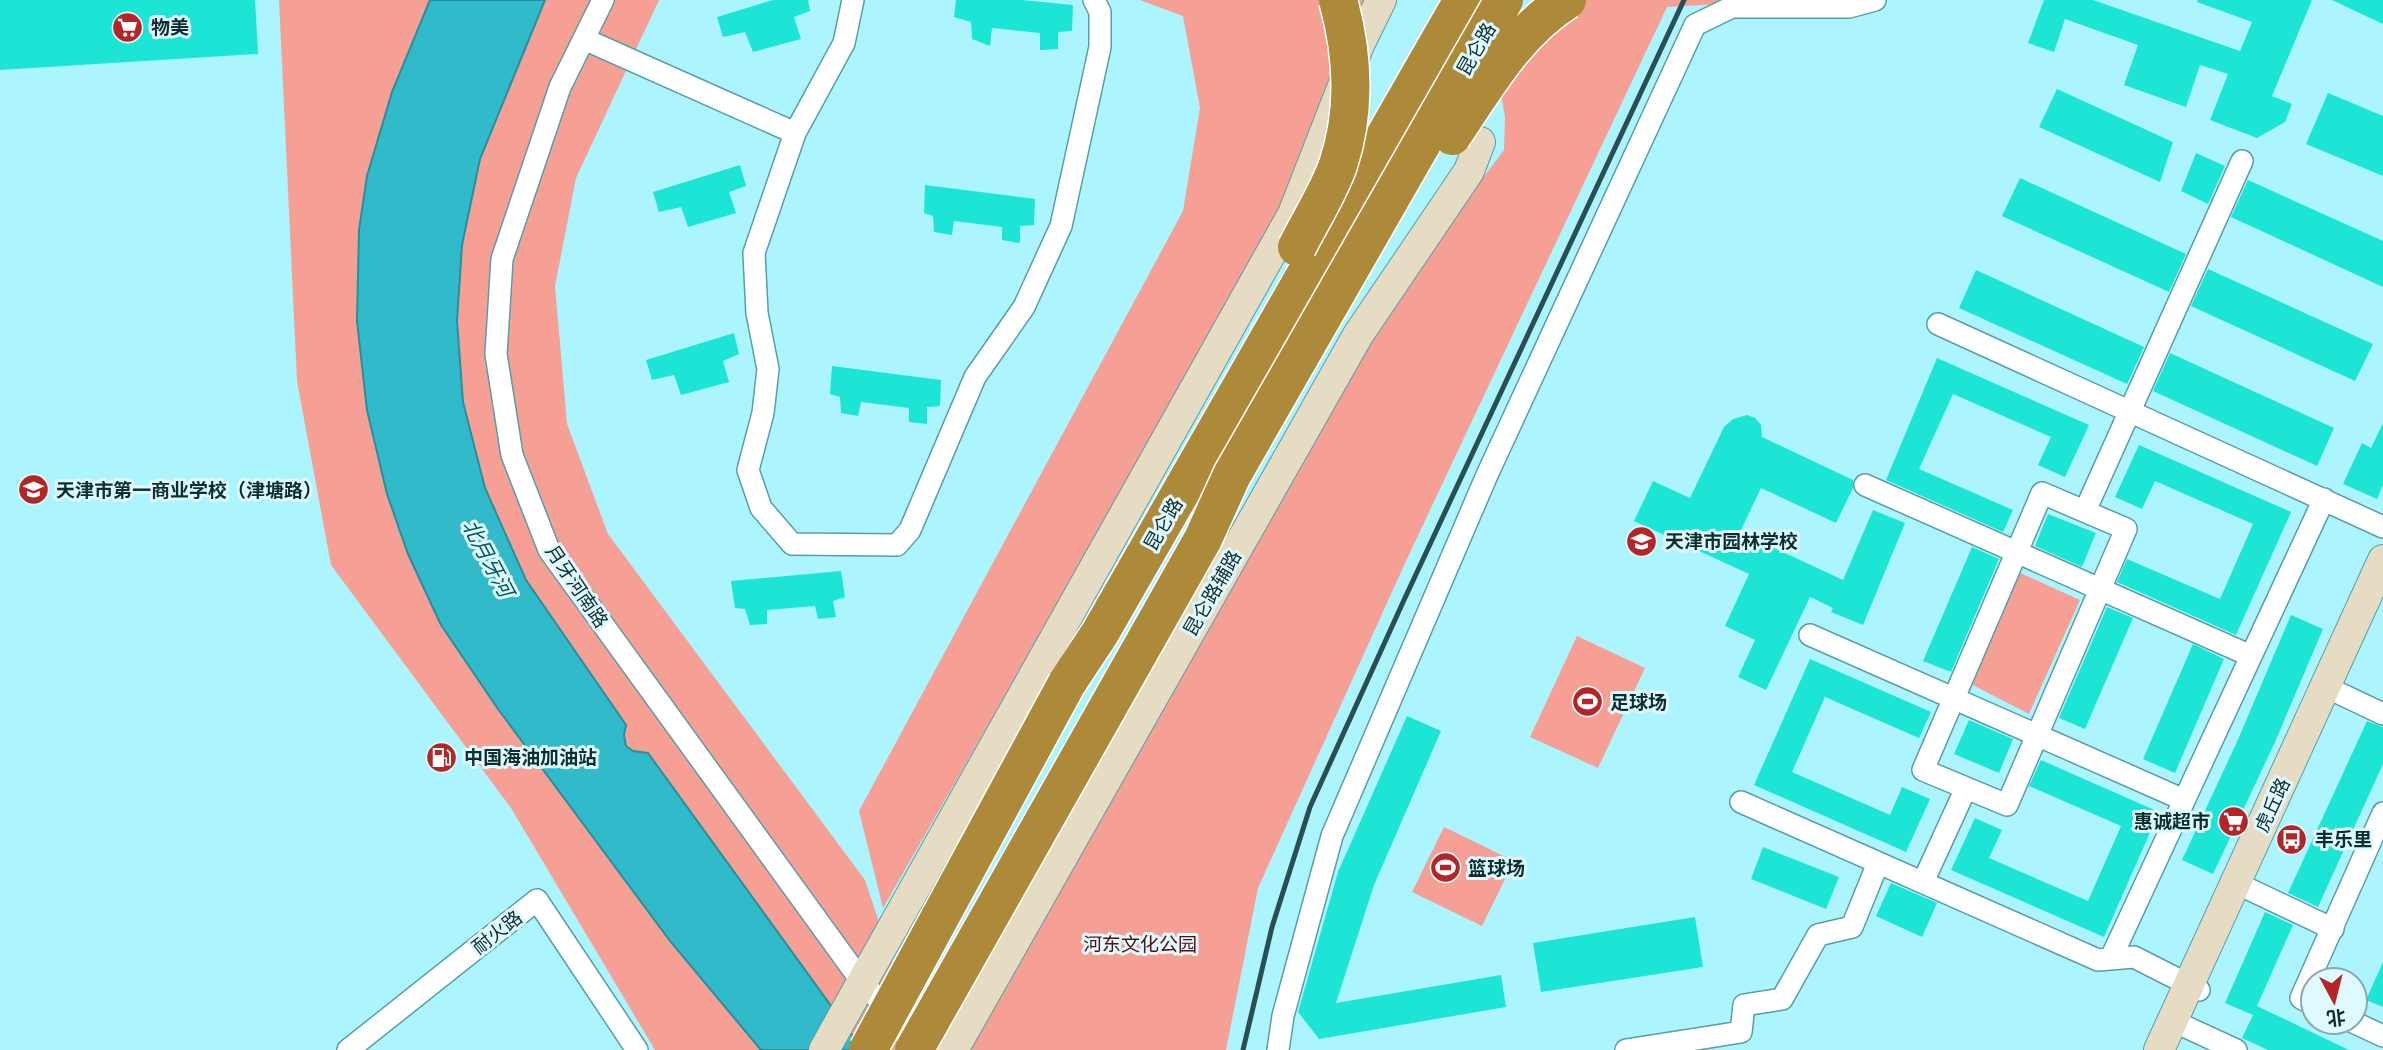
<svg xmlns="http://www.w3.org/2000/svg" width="2383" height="1050" font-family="'Public Sans','Noto Sans SC',sans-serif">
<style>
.green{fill:#f69f95}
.water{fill:#31bbca;stroke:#26909c;stroke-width:2}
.building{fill:#1ce5d6}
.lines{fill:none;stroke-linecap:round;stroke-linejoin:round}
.street-casing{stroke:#579fa8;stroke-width:24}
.secondary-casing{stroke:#579fa8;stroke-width:32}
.highway-casing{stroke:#fff;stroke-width:41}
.street{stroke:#fff;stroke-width:21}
.secondary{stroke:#e6dcc4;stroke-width:30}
.highway{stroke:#ac8a39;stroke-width:38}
.rail{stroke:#294f54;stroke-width:5}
.highway-bridge-casing{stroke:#fff;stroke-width:41;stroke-linecap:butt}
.highway-bridge{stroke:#ac8a39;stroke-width:38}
.labels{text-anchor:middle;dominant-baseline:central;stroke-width:6;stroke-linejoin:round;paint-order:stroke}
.poi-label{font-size:19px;font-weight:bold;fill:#0e2d31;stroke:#defafe;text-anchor:start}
.street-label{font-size:19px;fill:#0e2d31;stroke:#defafe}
.park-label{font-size:19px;fill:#560f0e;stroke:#defafe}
.water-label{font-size:21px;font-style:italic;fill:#05555e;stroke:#defafe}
</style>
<rect width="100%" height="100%" fill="#acf5ff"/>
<!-- green -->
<path class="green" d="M279,0H659L576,178L555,286L567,424L608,534L865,880L922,1050H655L511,808L331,565L297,381Z
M1140,0H1371L1294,184L1245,278L883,908L859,811L1183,211L1200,108L1183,16Z
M1540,0H1787L1667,7L1406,561L1258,888L1226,1050H971L972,1028L1402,284L1504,150L1505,117L1500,88Z
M2016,571L2080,600L2029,714L1969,683Z
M1577,636L1645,668L1598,768L1530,737Z
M1444,827L1514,861L1482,926L1412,892Z"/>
<!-- water -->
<path class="water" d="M430,0H545L480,159L462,245L457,321L463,402L485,488L526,580L626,725L624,735L626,746L633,751L648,753L863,1050H761L670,941L498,709L441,625L408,554L387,494L367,410L357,321L359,230L367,176L392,92Z"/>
<!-- building -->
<path class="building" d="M0,0H255L258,54L0,70Z
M773,0H808L810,11L794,17L801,39L753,52L745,32L723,37L717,17Z
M956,0H1022L1073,5L1072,31L1058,32V49L1040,50V33L992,28L990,46L972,39L971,22L954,17Z
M2044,0H2093L2240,51L2252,22L2197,2L2198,0H2312L2272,96L2292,104L2285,122L2257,138L2210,120L2228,74L2200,65L2186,107L2124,85L2138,45L2065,19L2054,52L2028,43Z
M2332,0H2383V24Z
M2057,89L2173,142L2160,182L2039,127Z
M2328,93L2383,116V176L2306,144Z
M2196,153L2225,166L2208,204L2181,191Z
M740,165L746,186L729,192L736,213L688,227L681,207L659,212L653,192Z
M2020,178L2186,254L2169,292L2002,216Z
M2248,180L2383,241V287L2231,217Z
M925,185L1035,199L1034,225L1020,226V243L1002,240V227L954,221L952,235L934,232L933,216L924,213Z
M2208,269L2373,344L2355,381L2191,306Z
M1976,270L2144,347L2127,384L1959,308Z
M734,333L739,354L723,361L729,382L681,395L674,375L652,380L646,360Z
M2170,353L2334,428L2317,466L2153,391Z
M1937,358L2089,425L2065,477L2038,465L2051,437L1953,394L1919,469L2013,510L2003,532L1886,480Z
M832,366L941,380L940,406L927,407V424L909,422V408L861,402L858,416L841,413L840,397L830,394Z
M1747,415L1755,418L1761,425L1762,437L1853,480V488L1836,523L1761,488L1740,532L1843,580L1873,510L1905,523L1863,625L1831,612L1833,608L1810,597L1766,690L1738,677L1755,640L1725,626L1749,574L1634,521L1653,481L1690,498L1724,427L1733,419Z
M2383,423V485L2377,499L2343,484L2362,443L2371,448Z
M2139,445L2291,512L2236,635L2117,582L2127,559L2220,599L2253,524L2155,481L2142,509L2115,497Z
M2048,514L2096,533L2082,567L2035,546Z
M1972,547L1999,559L1951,672L1923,661Z
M841,571L845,597L833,601L836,617L818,619L815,606L767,610V624L750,625L745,609L735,608L731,581Z
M2107,607L2133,618L2085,729L2059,718Z
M2291,615L2323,629L2275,742L2213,874L2182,860L2236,744Z
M2193,644L2224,659L2175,773L2143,759Z
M1810,659L1931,712L1919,738L1825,697L1792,772L1890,815L1902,787L1930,799L1906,852L1754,785Z
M1407,716L1441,731L1374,885L1336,1003L1501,975L1506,1007L1319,1039L1298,1012L1338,872Z
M1969,720L2013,739L1999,773L1954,754Z
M2367,721L2383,727V764L2318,907L2288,893Z
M2041,760L2159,812L2104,937L1951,870L1975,818L2002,830L1989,858L2088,901L2121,826L2029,786Z
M1763,847L1839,877L1826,909L1751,879Z
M1891,883L1937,903L1922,937L1876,916Z
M2265,912L2293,925L2257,1006L2349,1050H2268L2242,1038L2253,1015L2225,1003Z
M1695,917L1703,967L1541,992L1533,943Z
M2383,962V1007L2366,1000Z"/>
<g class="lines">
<defs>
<path id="street" d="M603,0L560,87L502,259L496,354L512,455L549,550L862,982L924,1048
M853,0L844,43L795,133L754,253L757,313L768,369L763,413L748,470L761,508L792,544L897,545L910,530L975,377L1024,307L1061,226L1100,47V12L1094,0
M584,39L795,133
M1938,324L2383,527
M1865,485L2251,656
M2042,493L2126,529L2007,805L1923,770Z
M2085,511L2242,161
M1810,635L2184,800
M2326,687L2383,714
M1741,802L2098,960L2134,957L2199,990
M1923,882L1966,788
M2236,883L2333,929
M2111,958L2324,499
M2313,1004L2301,998L2383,813
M2173,1021L2236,1050
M2353,1022L2383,1036
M348,1050L537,900L637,1050
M1278,1050L1283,1016L1332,836L1487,475L1695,25L1732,7H1849L1875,0
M1626,1050L1741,1032L1744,1005L1782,999L1818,935L1852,927L1878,863"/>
<path id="secondary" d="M824,1050L1293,214L1359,45L1381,0
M953,1050L1358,335L1469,171L1480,142
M2159,1050L2383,560"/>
<path id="highway" d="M1067,683L1100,633L1463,0"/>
</defs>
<!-- street casing -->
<use href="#street" class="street-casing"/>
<!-- secondary casing -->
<use href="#secondary" class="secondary-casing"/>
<!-- highway casing -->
<use href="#highway" class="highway-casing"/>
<!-- street -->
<use href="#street" class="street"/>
<!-- secondary -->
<use href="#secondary" class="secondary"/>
<!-- highway -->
<use href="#highway" class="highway"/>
<!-- rail -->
<path class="rail" d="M1243,1050L1272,927L1310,807L1404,600L1684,0"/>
<defs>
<path id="highway-bridge" d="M1452,136C1486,86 1515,33 1567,0
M1297,247C1310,221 1328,193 1338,165C1356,111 1353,54 1338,0
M868,1050L1067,683
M914,1050L1203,539L1232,475L1504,0"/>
</defs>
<!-- highway-bridge casing -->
<use href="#highway-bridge" class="highway-bridge-casing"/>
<!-- highway-bridge -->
<use href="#highway-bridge" class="highway-bridge"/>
</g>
<!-- icons -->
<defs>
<symbol id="supermarket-disc" viewBox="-11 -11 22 22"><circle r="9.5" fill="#b52526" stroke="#defafe"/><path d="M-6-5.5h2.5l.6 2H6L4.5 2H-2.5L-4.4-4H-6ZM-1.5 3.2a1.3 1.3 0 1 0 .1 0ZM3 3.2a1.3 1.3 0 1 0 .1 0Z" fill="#fff"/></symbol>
<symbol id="school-disc" viewBox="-11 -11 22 22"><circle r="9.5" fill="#b52526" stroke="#defafe"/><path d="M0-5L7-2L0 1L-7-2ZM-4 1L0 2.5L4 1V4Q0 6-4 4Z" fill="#fff"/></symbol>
<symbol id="stadium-disc" viewBox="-11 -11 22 22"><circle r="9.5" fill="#b52526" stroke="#defafe"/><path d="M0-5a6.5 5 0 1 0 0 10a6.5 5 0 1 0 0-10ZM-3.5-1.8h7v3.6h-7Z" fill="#fff"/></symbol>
<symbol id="fuel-disc" viewBox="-11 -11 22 22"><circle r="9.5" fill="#b52526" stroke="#defafe"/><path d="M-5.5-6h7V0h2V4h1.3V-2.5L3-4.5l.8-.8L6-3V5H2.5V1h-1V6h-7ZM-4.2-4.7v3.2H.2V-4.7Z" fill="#fff"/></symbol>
<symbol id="bus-disc" viewBox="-11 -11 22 22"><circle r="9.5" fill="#b52526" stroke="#defafe"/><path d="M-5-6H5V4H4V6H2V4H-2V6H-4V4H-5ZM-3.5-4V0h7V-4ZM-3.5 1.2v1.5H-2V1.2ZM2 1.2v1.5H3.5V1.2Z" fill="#fff"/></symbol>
</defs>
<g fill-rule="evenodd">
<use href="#supermarket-disc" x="110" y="10" width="35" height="35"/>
<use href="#school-disc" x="16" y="472" width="35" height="35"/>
<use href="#school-disc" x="1624" y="524" width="35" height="35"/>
<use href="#stadium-disc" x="1570" y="684" width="35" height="35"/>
<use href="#fuel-disc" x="424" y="740" width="35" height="35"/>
<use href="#supermarket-disc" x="2216" y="804" width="35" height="35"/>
<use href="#bus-disc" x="2274" y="822" width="35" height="35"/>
<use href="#stadium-disc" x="1428" y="850" width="35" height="35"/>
</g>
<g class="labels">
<!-- poi labels -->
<g class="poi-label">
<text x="151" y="27">物美</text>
<text x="56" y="490">天津市第一商业学校（津塘路）</text>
<text x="1665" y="541">天津市园林学校</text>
<text x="1610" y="702">足球场</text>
<text x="464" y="757">中国海油加油站</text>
<text x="2210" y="821" text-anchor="end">惠诚超市</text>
<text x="2315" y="839">丰乐里</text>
<text x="1468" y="868">篮球场</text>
</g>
<!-- street labels -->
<g class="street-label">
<text transform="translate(1476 49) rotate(-60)">昆仑路</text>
<text transform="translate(1163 524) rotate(-60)">昆仑路</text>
<text transform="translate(577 586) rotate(56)">月牙河南路</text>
<text transform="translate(1212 593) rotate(-60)">昆仑路辅路</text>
<text transform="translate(2272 805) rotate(-65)">虎丘路</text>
<text transform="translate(497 932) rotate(-38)">耐火路</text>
</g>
<!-- park labels -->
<g class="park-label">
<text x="1140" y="944">河东文化公园</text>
</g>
<!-- water labels -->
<g class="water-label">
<text transform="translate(488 558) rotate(62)">北月牙河</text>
</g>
</g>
<!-- north arrow -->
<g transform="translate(2334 1001) rotate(173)"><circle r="33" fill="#defafe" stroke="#8ba8ac" stroke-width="2"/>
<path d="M0-5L12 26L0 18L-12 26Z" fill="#b52526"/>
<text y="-10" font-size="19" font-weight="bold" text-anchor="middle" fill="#0e2d31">北</text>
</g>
</svg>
